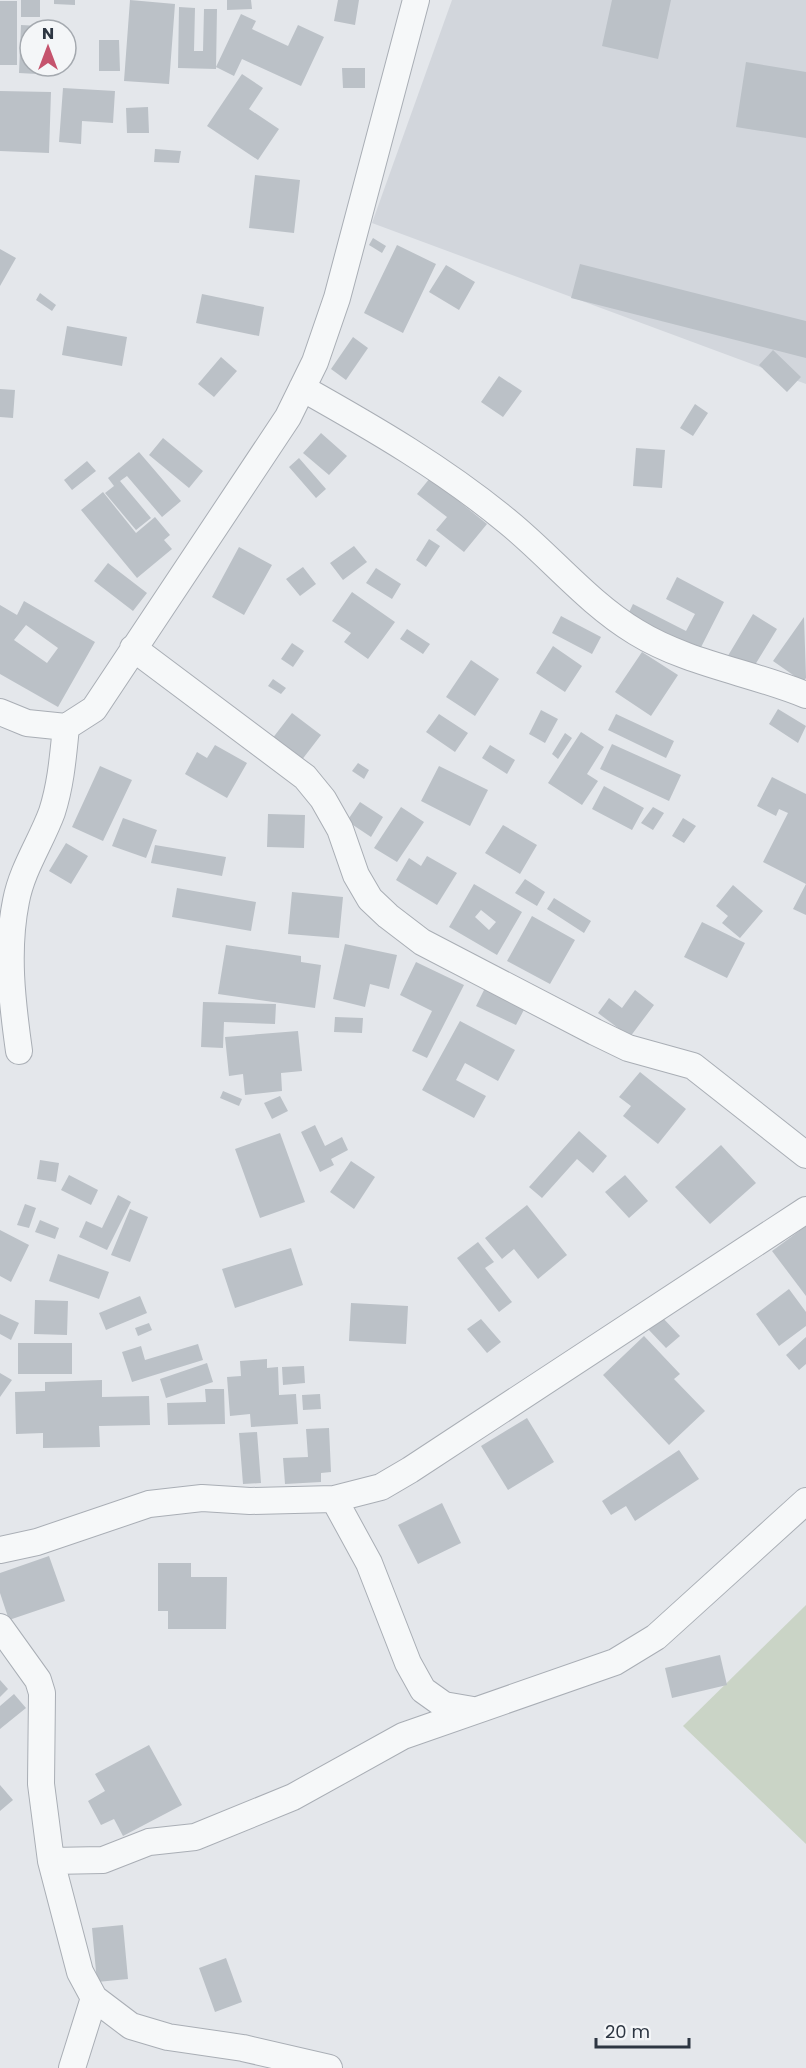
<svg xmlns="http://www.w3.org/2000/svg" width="806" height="2068" font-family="Poppins,sans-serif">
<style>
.built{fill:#d2d6dc}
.green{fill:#cad4c6}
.building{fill:#bbc1c7;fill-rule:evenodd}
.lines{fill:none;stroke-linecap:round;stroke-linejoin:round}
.street-casing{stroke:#a9aeb5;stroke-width:28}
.street{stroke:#f6f8f9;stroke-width:26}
</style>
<rect width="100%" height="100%" fill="#e4e7eb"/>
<!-- built -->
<path class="built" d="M452,0H806V384L372,223Z"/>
<!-- green -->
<path class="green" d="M806,1605V1844L683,1726Z"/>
<!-- building -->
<path class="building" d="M21,0H40V17H21Z
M54,0H75V5L54,4Z
M130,0L175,4L169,84L124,81Z
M227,0H251L252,9L227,10Z
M338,0H359L355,25L334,21Z
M612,0H671L658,59L602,46Z
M0,1H17V65H0Z
M179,7L195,8L194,51H203L204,9H217L216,69L178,68Z
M241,14L256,21L252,29L288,46L298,25L324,37L301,86L242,59L234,76L216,67Z
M21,25L58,27V30H30V66H56L55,75L19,73Z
M99,40H119L120,71H99Z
M746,62L806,72V138L736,127Z
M342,68H365V88H343Z
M242,74L263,88L249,109L279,129L258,160L207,126Z
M63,88L115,91L113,123L82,121L81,144L59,142Z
M0,91L51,92L49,153L0,151Z
M148,107L149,133H127L126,108Z
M155,149L181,151L179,163L154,162Z
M255,175L300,180L294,233L249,228Z
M373,238L386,246L382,253L369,245Z
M397,245L436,264L403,333L364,313Z
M0,249L16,258L0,286Z
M580,264L806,321V358L571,298Z
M446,265L475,282L459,310L429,292Z
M40,293L56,305L52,311L36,300Z
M202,294L264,307L259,336L196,323Z
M67,326L127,337L122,366L62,355Z
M353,337L368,348L346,380L331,369Z
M773,350L801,377L787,392L759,365Z
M221,357L237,371L214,397L198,384Z
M499,376L522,391L503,417L481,402Z
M0,389L15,390L13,418L0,417Z
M695,404L708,413L693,436L680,428Z
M321,433L347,456L329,475L303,453Z
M163,438L203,471L189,488L149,455Z
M636,448L665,450L662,488L633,486Z
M139,452L181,501L162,517L127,476L120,481L151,518L136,530L105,493L114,486L108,478Z
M299,458L326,489L316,498L289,467Z
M87,461L96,471L72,490L64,480Z
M430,478L487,524L464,552L436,530L447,517L417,494Z
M103,492L136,533L155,517L170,535L164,540L172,549L137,578L81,510Z
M429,539L440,546L426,567L416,560Z
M354,546L367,562L343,580L330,563Z
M239,547L272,565L244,615L212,597Z
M108,563L147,593L133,611L94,581Z
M303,567L316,584L300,596L286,579Z
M376,568L401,584L392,599L366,583Z
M677,577L724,602L694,661L623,625L633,604L686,631L695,614L666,599Z
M352,592L395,622L368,659L344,642L351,633L332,621Z
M24,601L95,642L58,707L0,674V605L17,615ZM26,625L58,648L47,663L14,640Z
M753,614L777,629L750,673L726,659Z
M561,616L601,637L592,654L552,633Z
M804,617L806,678L803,682L773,661Z
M407,629L430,644L423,654L400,639Z
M292,643L304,651L293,667L281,659Z
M553,646L582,666L565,692L536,673Z
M642,652L678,675L651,716L615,692Z
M471,660L499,679L475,716L446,697Z
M273,679L286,688L281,694L268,686Z
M778,709L806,726L798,743L769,724Z
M541,710L558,719L545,743L529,734Z
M292,713L321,735L301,761L272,739Z
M439,714L468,733L455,752L426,732Z
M616,714L674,741L666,758L608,730Z
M581,732L604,747L587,774L598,781L582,805L548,783Z
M565,733L572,738L558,759L552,754Z
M612,744L681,775L669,801L600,769Z
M215,745L247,763L227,798L185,774L197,752L207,758Z
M490,745L515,760L507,774L482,758Z
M358,763L369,770L364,779L352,771Z
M100,766L132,780L103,841L72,827Z
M439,766L488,790L470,826L421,801Z
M772,777L806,794V915L793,909L806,884L763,862L788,813L779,809L776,816L757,806Z
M604,786L644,808L632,830L592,809Z
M360,802L383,817L371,837L347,821Z
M401,807L424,822L397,862L374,848Z
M653,807L664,813L653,830L641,823Z
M268,814L305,815L304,848L267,847Z
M123,818L157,830L146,858L112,846Z
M683,818L696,826L684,843L672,836Z
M503,825L537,845L520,874L485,853Z
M66,843L88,856L71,884L49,871Z
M155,845L226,857L222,876L151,863Z
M427,856L457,873L437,905L396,880L409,858L421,866Z
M525,879L545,892L537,906L515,893Z
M474,884L522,912L497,955L449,927ZM481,910L496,922L489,930L475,917Z
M733,885L763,911L740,938L722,923L728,916L716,906Z
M177,888L256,902L251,931L172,917Z
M292,892L343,897L339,938L288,934Z
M554,898L591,921L584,933L547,909Z
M532,916L575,940L550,984L507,961Z
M702,922L745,943L727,978L684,957Z
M345,944L397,955L389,989L370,984L365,1007L333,999Z
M226,945L301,956V962L321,965L315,1008L218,994Z
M416,962L464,985L427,1058L412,1051L432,1011L400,995Z
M487,984L527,1004L516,1025L476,1006Z
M635,990L654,1005L630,1037L598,1013L609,998L622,1008Z
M203,1002L276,1004L275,1024L224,1022L223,1048L201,1047Z
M335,1017L363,1018L362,1033L334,1032Z
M460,1021L515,1050L498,1081L465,1063L456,1080L486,1096L474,1118L422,1090Z
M298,1031L302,1071L281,1073L282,1091L245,1095L243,1074L229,1076L225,1037Z
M640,1072L686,1109L658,1144L623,1116L631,1106L619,1097Z
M223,1091L242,1099L239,1106L220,1098Z
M280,1096L288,1111L272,1119L264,1103Z
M315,1125L325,1146L342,1137L348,1150L331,1159L334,1165L320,1172L301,1132Z
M579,1131L607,1156L593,1173L577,1159L542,1198L529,1187Z
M280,1133L305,1202L260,1218L235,1149Z
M721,1145L756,1183L710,1224L675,1187Z
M40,1160L59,1163L56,1182L37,1179Z
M351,1161L375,1177L354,1209L330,1192Z
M69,1175L98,1190L91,1205L61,1190Z
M625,1175L648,1201L629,1218L605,1192Z
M118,1195L131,1202L107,1250L79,1237L86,1221L102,1228Z
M25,1204L36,1208L29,1228L17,1225Z
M527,1205L567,1255L538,1279L514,1249L502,1259L485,1238Z
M130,1209L148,1217L130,1262L111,1255Z
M40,1220L59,1228L55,1239L35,1232Z
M806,1226V1296L772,1251Z
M0,1230L29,1245L11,1282L0,1276Z
M478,1242L494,1262L485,1268L512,1302L499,1312L457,1258Z
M291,1248L303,1285L235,1308L222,1269Z
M58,1254L109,1272L99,1299L49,1281Z
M789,1289L806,1312V1326L779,1346L756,1314Z
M140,1296L147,1313L106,1330L99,1313Z
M35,1300L68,1301L67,1335L34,1334Z
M351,1303L408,1306L406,1344L349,1341Z
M0,1314L19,1323L11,1340L0,1334Z
M661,1316L680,1336L666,1348L648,1329Z
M481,1319L501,1342L487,1353L467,1329Z
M149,1323L152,1330L138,1336L135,1328Z
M644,1336L680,1374L674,1379L705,1411L669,1445L603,1375Z
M806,1337V1364L799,1370L786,1355Z
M18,1343H72V1374H18Z
M198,1344L203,1360L132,1382L122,1352L141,1346L145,1360Z
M267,1359V1368L278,1367L279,1395L296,1394L298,1424L251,1427L250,1414L230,1416L227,1377L241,1376L240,1361Z
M207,1363L213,1382L166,1398L160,1379Z
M304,1366L305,1383L283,1385L282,1367Z
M0,1373L12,1380L0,1397Z
M102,1380V1397L149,1396L150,1425L99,1426L100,1447L43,1448V1433L16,1434L15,1392L45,1391V1382Z
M205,1389H224L225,1424L168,1425L167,1403L206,1402Z
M320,1394L321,1409L303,1410L302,1395Z
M527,1418L554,1462L508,1490L481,1446Z
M329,1428L331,1472L321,1473V1482L285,1484L283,1458L308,1457L306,1429Z
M257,1432L261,1483L243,1484L239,1433Z
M679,1450L699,1479L635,1521L626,1506L611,1515L602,1501Z
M442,1503L461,1543L418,1564L398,1525Z
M49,1556L65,1601L9,1620L0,1593V1573Z
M158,1563H191V1577H227L226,1629H168V1611H158Z
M720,1655L727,1685L672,1698L665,1668Z
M0,1680L8,1689L0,1697Z
M14,1694L26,1708L0,1729V1706Z
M149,1745L182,1805L123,1836L114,1819L101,1825L88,1801L105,1791L95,1774Z
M0,1785L13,1800L0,1811Z
M123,1925L128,1979L97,1982L92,1928Z
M226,1958L242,2002L215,2012L199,1968Z"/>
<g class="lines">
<defs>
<path id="street" d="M302,388C375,429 444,469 508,522C551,557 588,603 636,632C688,664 750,672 806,695
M133,648L305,777L323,799L340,829L356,875L370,899L388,916L422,942L595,1032L628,1048L693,1066L806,1155
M0,712L27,723L66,727L94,709L288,417L315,362L337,298L416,0
M19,1051C12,1001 6,951 16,901C22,869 41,842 52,812C61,784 63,756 66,727
M334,1499L369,1563L408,1663L423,1690L444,1705L473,1710
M0,1550L37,1542L149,1504L202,1498L250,1501L334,1499L381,1487L410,1470L806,1210
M0,1627L38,1680L42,1693L41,1784L51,1861L80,1972L94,1998L131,2026L168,2037L243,2048L329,2068
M51,1861L103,1860L149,1842L195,1837L293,1797L403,1736L615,1662L656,1637L806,1501
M72,2068L94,1998"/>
</defs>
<!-- street casing -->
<use href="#street" class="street-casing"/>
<!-- street -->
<use href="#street" class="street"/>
</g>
<!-- north arrow -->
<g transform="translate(48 48)"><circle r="28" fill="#f4f6f8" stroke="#a4a9af" stroke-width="1.5"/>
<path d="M0-4.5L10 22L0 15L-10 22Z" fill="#c5536d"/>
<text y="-9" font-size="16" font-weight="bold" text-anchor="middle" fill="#2d3642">N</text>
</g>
<!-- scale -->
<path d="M596 2038v9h93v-9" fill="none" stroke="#2d3642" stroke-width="3"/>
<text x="605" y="2038" font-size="18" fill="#2d3642" stroke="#f4f6f8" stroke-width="4.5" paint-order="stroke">20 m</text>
</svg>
